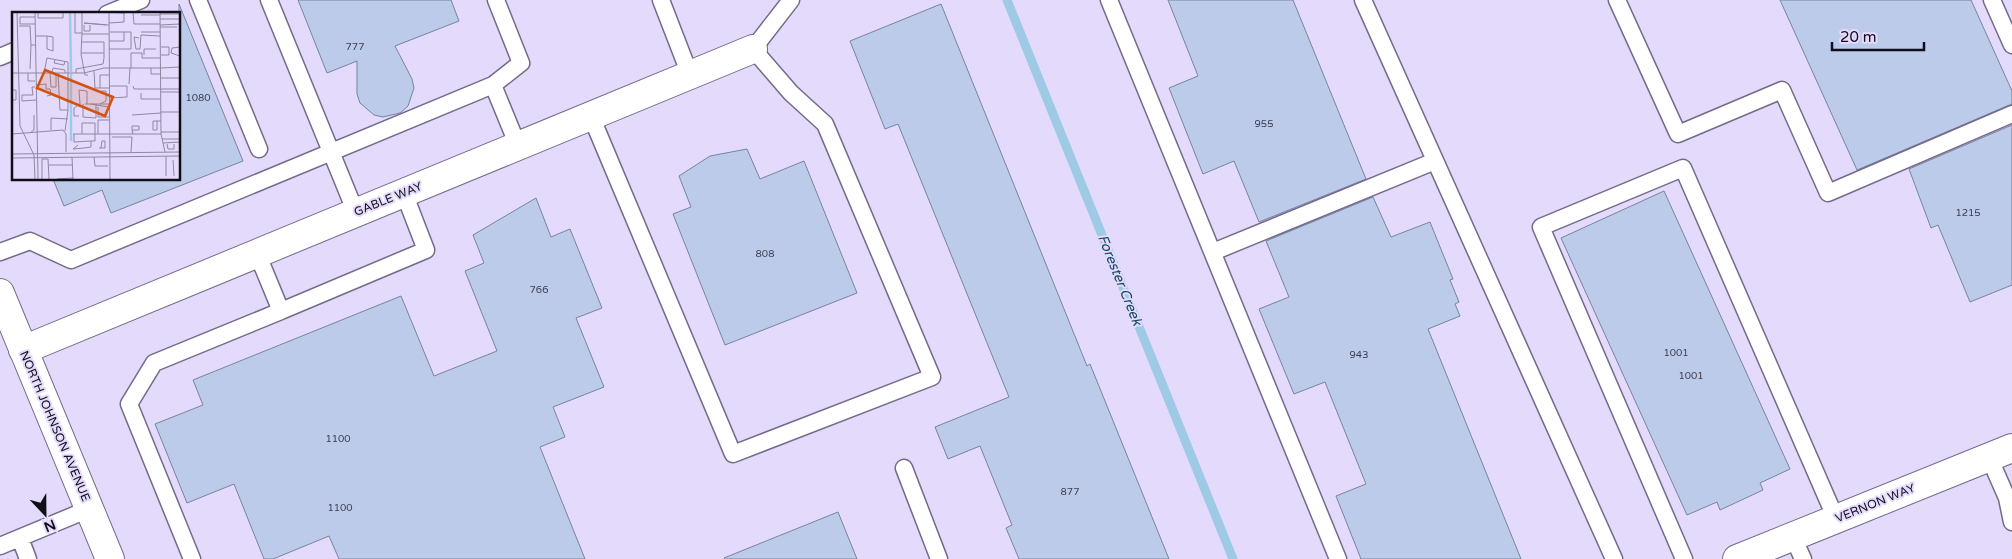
<svg xmlns="http://www.w3.org/2000/svg" width="2012" height="559" font-family="'Varela Round',sans-serif">
<style>
.lines{fill:none;stroke-linecap:round;stroke-linejoin:round}
.stream{stroke:#9fcae5;stroke-width:9}
.building{fill:#bdcbeb;stroke:#7783a1}
.lane-casing{stroke:#746a89;stroke-width:19}
.street-casing{stroke:#746a89;stroke-width:30}
.secondary-casing{stroke:#746a89;stroke-width:30}
.lane{stroke:#fff;stroke-width:16}
.street{stroke:#fff;stroke-width:28}
.secondary{stroke:#fff;stroke-width:28}
.labels{text-anchor:middle;dominant-baseline:central;stroke-width:4;stroke-linejoin:round;paint-order:stroke}
.number-label{font-size:10px;fill:#3d3d4e}
.street-label{font-size:12px;fill:#120e19;stroke:#e4dafc}
.water-label{font-size:14px;font-style:italic;fill:#134964;stroke:#e4dafc}
.inset-river{fill:none;stroke:#9fcae5;stroke-width:2.5}
.inset-road{fill:none;stroke:#9088a1;stroke-width:1}
.view{fill:#d3520d;fill-opacity:0.15;stroke:#d3520d;stroke-width:2.5}
.inset-edge{fill:none;stroke:#120e19;stroke-width:2.5}
</style>
<rect width="100%" height="100%" fill="#e4dafc"/>
<g class="lines">
<!-- stream -->
<path class="stream" d="M1007,0L1233,559"/>
</g>
<!-- building -->
<path class="building" d="M298,0H451L459,21L395,46L412,79L414,88L408,106L400,113L383,117L374,115L360,103L357,94V61L327,73Z
M1168,0H1293L1366,179L1259,222L1234,161L1203,174L1169,88L1198,76Z
M1780,0H1971L2012,91V104L1857,170Z
M179,4L243,161L111,213L102,190L64,206L53,179H179Z
M941,4L1087,366L1090,364L1169,559H1019L1006,528L1012,525L980,446L948,459L935,427L1009,397L898,124L885,129L850,41Z
M2012,125V285L1970,302L1938,225L1931,228L1909,169Z
M747,149L760,179L804,161L857,293L725,345L673,214L691,207L679,176L710,156Z
M1664,191L1790,469L1760,483L1763,490L1720,510L1717,502L1687,515L1561,238Z
M1373,197L1391,237L1430,222L1453,279L1450,280L1459,302L1455,304L1460,316L1428,329L1521,559H1361L1336,496L1366,484L1325,382L1294,394L1259,309L1289,297L1266,241Z
M536,198L551,237L570,229L602,308L576,318L604,387L553,407L565,437L540,447L585,559H339L329,536L273,559H264L234,484L187,503L155,424L203,405L193,380L401,296L434,376L497,351L465,271L484,263L473,235Z
M838,512L857,559H725L724,558Z"/>
<g class="lines">
<defs>
<path id="lane" d="M198,0L259,149
M269,0L356,213
M661,0L690,75
M1109,0L1338,559
M1363,0L1614,559
M1617,0L1678,134L1782,90L1828,193L2012,114
M1992,0L2012,45
M107,14L141,0
M0,57L14,51
M493,85L521,63L496,0
M591,116L733,454L932,377L825,124L791,93L753,49L791,0
M0,252L30,241L71,260L493,85L518,146
M1213,252L1435,161
M281,311L426,250L404,193
M1989,457L2007,498L2012,522
M904,468L939,559
M1793,537L1803,559
M20,538L28,559
M0,546L89,509
M192,559L129,404L154,363L281,311L257,253
M1684,559L1541,227L1683,168L1836,519"/>
<path id="street" d="M23,350L753,49"/>
<path id="secondary" d="M0,293L110,559
M1737,559L2012,448"/>
</defs>
<!-- lane casing -->
<use href="#lane" class="lane-casing"/>
<!-- street casing -->
<use href="#street" class="street-casing"/>
<!-- secondary casing -->
<use href="#secondary" class="secondary-casing"/>
<!-- lane -->
<use href="#lane" class="lane"/>
<!-- street -->
<use href="#street" class="street"/>
<!-- secondary -->
<use href="#secondary" class="secondary"/>
</g>
<g class="labels">
<!-- number labels -->
<g class="number-label">
<text x="355" y="47">777</text>
<text x="198" y="98">1080</text>
<text x="1264" y="124">955</text>
<text x="1968" y="213">1215</text>
<text x="765" y="254">808</text>
<text x="539" y="290">766</text>
<text x="1676" y="353">1001</text>
<text x="1359" y="355">943</text>
<text x="1691" y="376">1001</text>
<text x="338" y="439">1100</text>
<text x="1070" y="492">877</text>
<text x="340" y="508">1100</text>
</g>
<!-- street labels -->
<g class="street-label">
<text transform="translate(388 199) rotate(-22)">GABLE WAY</text>
<text transform="translate(55 426) rotate(67)">NORTH JOHNSON AVENUE</text>
<text transform="translate(1875 503) rotate(-22)">VERNON WAY</text>
</g>
<!-- water labels -->
<g class="water-label">
<text transform="translate(1120 280) rotate(68)">Forester Creek</text>
</g>
</g>
<!-- overview -->
<g transform="translate(12 12)">
<rect width="168" height="168" fill="#e4dafc"/>
<path class="inset-river" d="M58,0L59,60M59,129V62"/>
<path class="inset-road" d="M5,0L8,114L22,143L23,167M23,0L26,167M26,0V6H51V0M63,0V21H70V0M97,0L112,1V10L97,11M97,0L98,167M121,0L122,12H148M148,0L149,122L153,140M148,2H167M129,3H148M23,5H8V12H23M148,7H168M72,13V19H78V13M94,13L72,11L97,13M148,13L168,12M7,14H18L19,33H23M148,15H165M98,20H119M129,20H148M70,21L69,42L73,63H76M70,22H97M23,24H35L41,25V39L35,37V24M127,26L122,25L124,37H128L129,23L148,24M97,29H112V20M149,35H157V43H149M168,35L160,36L159,41L168,44M97,37H119V20M69,41H92M132,43V37H144M43,48L42,51L52,53L53,49M119,56V41H130V46H149M139,56V62H149M149,56L168,55M18,57L19,33M82,59L83,76H97M0,61H72L92,56H149M16,61V69H23M32,61L35,46L56,50V61M38,61L39,75H44V61M40,61L41,56L53,58V61M46,61L48,98H56V61M64,61V57L91,52L92,46V30H70M149,66H168M117,72L118,56M24,73L34,72V77H38L39,83L35,84M97,74H115V85L98,86M121,74L122,77H168M23,75H20L21,83H10V89L24,88M88,76V63H97M0,78H4V88H0M149,80H168M129,81V87H149M68,92L67,78L75,79V92M71,92V105L84,106V92M73,92H97M78,92L97,95M88,92L94,89V79H89M86,95V105H97M149,100H168M120,103L149,101M67,104H62V96L68,92M145,109V118H141V109H149M39,118V106L56,107M120,118H127V114H120V118L121,122M53,119L56,98M149,120H168M18,121L22,118V103M0,122L51,118L54,122V140M61,122H149M62,122V130L79,129V135L72,136M70,122V111H83V129H79M86,122V108H97M100,125H120M150,127H168M151,131L168,130M155,132L156,137H162V132M66,133L61,137L72,136M87,136H93V129H90L89,136M119,140L120,125M0,142L168,140M154,144V164M60,145L61,167M82,145L83,154H96M0,146L168,144M161,148L162,164M37,153H60M30,167V147H36L37,167M45,167L61,166"/>
<path class="view" d="M33,58L101,85L93,104L25,76Z"/>
<rect width="168" height="168" class="inset-edge"/>
</g>
<!-- north arrow -->
<g transform="translate(45 514) rotate(158)" stroke="#e4dafc" stroke-width="4" paint-order="stroke">
<path d="M0-4L9 19L0 12L-9 19Z" fill="#120e19"/>
<text y="-8" font-size="14" font-weight="bold" text-anchor="middle" fill="#120e19">N</text>
</g>
<!-- scale -->
<path d="M1832 42v8h92v-8" fill="none" stroke="#120e19" stroke-width="2.5"/>
<text x="1840" y="42" font-size="15" fill="#120e19" stroke="#e4dafc" stroke-width="4" paint-order="stroke">20 m</text>
</svg>
